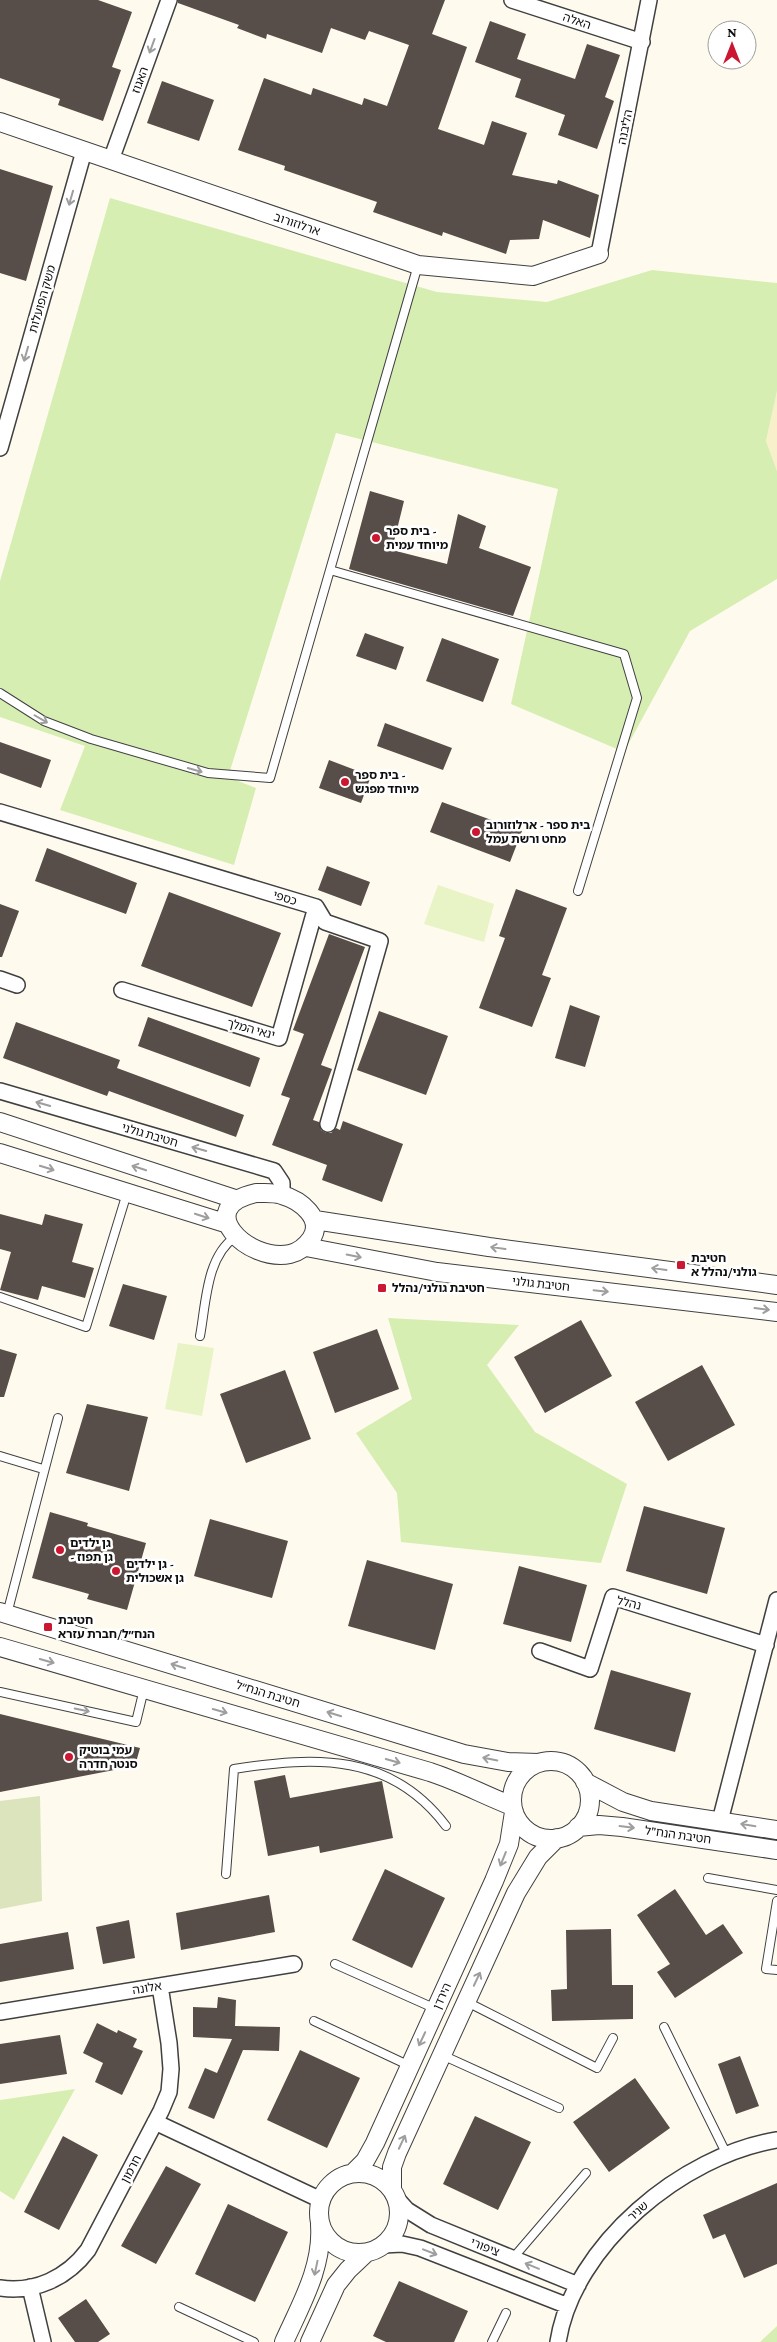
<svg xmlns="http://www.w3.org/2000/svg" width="777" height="2342" font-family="'Crimson Pro','Noto Sans Hebrew',serif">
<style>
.farmland{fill:#f8f0ca}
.green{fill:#d7eeb3}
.cemetery{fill:#dbe4bc}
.pitch{fill:#e8f4c6}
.building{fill:#574d49}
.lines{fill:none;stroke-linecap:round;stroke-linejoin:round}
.service-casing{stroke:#404040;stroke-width:10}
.minor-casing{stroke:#404040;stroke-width:18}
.tertiary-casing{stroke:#404040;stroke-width:20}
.service{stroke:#fff;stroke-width:8}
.minor{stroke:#fff;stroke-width:15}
.tertiary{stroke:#fff;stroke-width:18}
.oneway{stroke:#9e9e9e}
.poi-dot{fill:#cb1731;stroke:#fff;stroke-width:2}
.labels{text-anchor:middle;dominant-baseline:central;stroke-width:5;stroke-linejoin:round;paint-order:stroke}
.street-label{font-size:12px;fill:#0d0d0d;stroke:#fff}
.poi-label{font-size:12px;font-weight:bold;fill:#0d0d0d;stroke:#fff;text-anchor:start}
</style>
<rect width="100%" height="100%" fill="#fffaee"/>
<!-- farmland -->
<path class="farmland" d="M777,391V471L766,441Z"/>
<!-- green -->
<path class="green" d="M110,198L437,292L547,302L652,270L777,283V391L766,441L777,471V579L690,631L624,752L511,704L558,489L336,433L228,777L256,788L234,865L60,810L85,746L0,717V581Z
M388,1318L519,1325L487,1365L535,1432L627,1484L601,1563L401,1542L397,1493L356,1433L412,1399Z
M75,2089L14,2200L0,2191V2100Z
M777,2326V2342H760Z"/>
<!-- cemetery -->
<path class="cemetery" d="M40,1796L42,1901L0,1909V1801Z"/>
<!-- pitch -->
<path class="pitch" d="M438,885L494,904L484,942L424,924Z
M178,1343L214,1348L202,1416L165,1409Z"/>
<!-- building -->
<path class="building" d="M0,0H98L132,12L112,67L121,70L103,121L58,105L60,99L0,78Z
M178,0H445L432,34L467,47L438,129L484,145L492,121L527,133L512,175L557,184L558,180L599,195L590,238L543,220L539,239L510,240L506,254L443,232L442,236L373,212L377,202L284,170L285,166L238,150L264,78L311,95L313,88L362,105L364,98L387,106L409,45L369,31L365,40L331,28L322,53L267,34L266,39L237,28L239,25L178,3Z
M490,21L526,34L517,59L575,79L587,44L620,55L605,97L614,101L597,149L558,135L565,115L515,97L521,79L475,62Z
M162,81L214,100L199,141L147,123Z
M0,169L53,186L26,281L0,273Z
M370,491L404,501L392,550L447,564L458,514L486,526L479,548L531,567L513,616L349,569Z
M365,633L404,647L396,670L356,656Z
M442,638L499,659L483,702L426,681Z
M385,723L452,748L443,770L377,746Z
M0,742L51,760L41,788L0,773Z
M329,760L371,776L361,803L319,788Z
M442,802L522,831L510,862L430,832Z
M47,848L137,883L126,914L35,881Z
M327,866L370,882L361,906L318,890Z
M516,889L567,908L542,975L551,978L532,1027L479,1008L505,938L499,936Z
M169,892L281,933L252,1007L141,966Z
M0,904L19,911L2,957H0Z
M329,934L365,947L321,1065L332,1069L313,1120L319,1122L321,1130L326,1133H331L336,1128L340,1130L343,1121L403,1144L382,1202L322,1180L327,1165L272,1145L290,1098L281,1095L304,1034L293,1030Z
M570,1005L600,1016L585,1067L555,1058Z
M379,1011L448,1036L426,1095L357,1070Z
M148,1017L260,1058L250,1087L138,1046Z
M16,1022L120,1060L117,1068L244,1115L236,1137L109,1091L107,1096L3,1058Z
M0,1214L42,1225L45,1214L83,1224L72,1262L94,1268L85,1298L42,1286L38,1300L0,1290L11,1252L0,1249Z
M123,1284L167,1296L154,1340L109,1326Z
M581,1320L612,1376L545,1413L514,1357Z
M377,1329L399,1389L335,1413L313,1352Z
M0,1349L17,1354L4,1397H0Z
M702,1365L735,1425L668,1461L635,1402Z
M285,1370L311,1439L246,1463L220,1394Z
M87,1404L148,1417L129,1491L66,1473Z
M644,1506L725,1528L707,1594L626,1571Z
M50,1512L88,1523L87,1526L146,1543L127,1610L87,1599L89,1594L32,1578Z
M210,1519L288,1541L272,1598L194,1576Z
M367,1560L453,1584L435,1650L348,1626Z
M519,1566L587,1585L571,1642L503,1624Z
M611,1670L691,1693L675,1752L594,1729Z
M0,1714L140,1748L135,1766L0,1792Z
M285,1775L290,1798L382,1781L393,1838L320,1853L319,1846L268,1856L254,1781Z
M385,1869L445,1898L412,1968L352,1940Z
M675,1889L706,1935L723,1924L743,1953L675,1998L657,1972L670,1964L637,1915Z
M269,1895L275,1932L181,1950L176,1913Z
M129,1920L135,1958L103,1964L96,1927Z
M611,1929L612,1985H633V2019L552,2021L551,1990L567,1989L566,1930Z
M68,1932L74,1969L0,1982V1944Z
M218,1997L236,2000L235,2026L280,2027L279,2051L243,2050L214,2119L188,2108L205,2068L217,2073L232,2039L193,2037V2007L217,2008Z
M97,2023L117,2033L118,2030L137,2039L133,2047L143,2051L122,2095L95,2082L103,2063L83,2053Z
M60,2035L67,2074L0,2084V2044Z
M300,2050L360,2078L327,2148L267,2120Z
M740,2056L759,2106L736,2114L718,2064Z
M635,2078L670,2128L609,2172L573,2122Z
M475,2116L531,2142L498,2210L443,2184Z
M63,2136L98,2155L59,2230L24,2212Z
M166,2166L201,2184L156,2264L121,2246Z
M777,2183V2264L744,2278L725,2234L713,2239L703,2215Z
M228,2204L288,2232L255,2302L195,2274Z
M399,2281L468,2311L454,2342H386L373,2336Z
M86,2299L110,2334L98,2342H75L58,2318Z"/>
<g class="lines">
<defs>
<path id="service" d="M330,570L624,654L637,698L578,891
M0,693L44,721L91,739L208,773L270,778L418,265
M0,1297L86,1327L127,1193
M200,1336C206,1304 206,1257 235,1237
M0,1456L43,1469
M7,1614L58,1418
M0,1692L136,1722L144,1689
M226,1874L234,1769C316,1756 391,1753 446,1826
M708,1878L777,1890
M777,1901L766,1969L777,1970
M335,1964L436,2009
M467,2002L597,2068L613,2038
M314,2021L410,2066
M664,2027L727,2155
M442,2055L559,2108
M513,2258L586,2173
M179,2307L254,2342
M492,2342L506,2313"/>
<path id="minor" d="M512,0L642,42
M111,160L169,0
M599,254L649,0
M0,448L84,151
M0,812L316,907L325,922L380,941L328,1124
M0,979L17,985
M122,990L279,1038L316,907
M0,1091L274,1171L282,1183V1195
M540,1651L590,1669L613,1597L766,1645
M720,1821L777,1600
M0,2012L294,1964
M155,2122L321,2200
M398,2200L407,2210L431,2225L578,2285
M383,2245L402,2244L420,2248L568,2306
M30,2287L43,2342
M0,2288C35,2293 67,2278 88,2250L161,2111L169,2092L171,2069L169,2043L160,1986
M558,2342C573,2245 683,2155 777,2140"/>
<path id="tertiary" d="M0,122L418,265L533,276L599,254
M0,1122L235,1199
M0,1153L228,1224
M256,1193C264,1193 274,1192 282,1195C300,1200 325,1219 311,1239C306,1246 299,1252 290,1254C248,1263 191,1207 256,1193Z
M315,1220L489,1247L777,1285
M306,1247L437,1272L777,1312
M0,1612L464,1754L508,1762L538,1763
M0,1647L430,1772C458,1781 484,1795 512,1806
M512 1800a39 39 0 1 1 78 0a39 39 0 1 1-78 0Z
M585,1782L623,1802L651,1811L777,1830
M578,1827L599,1825L622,1827L777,1850
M319 2213a40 40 0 1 1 80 0a40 40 0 1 1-80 0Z
M353,2173L365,2161L375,2143L494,1881L509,1844L514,1812
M392,2189V2167L397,2153L516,1893L538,1857L557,1838
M284,2342C301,2304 323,2267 320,2225
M310,2342L336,2285L348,2270L366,2253"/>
</defs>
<!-- service casing -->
<use href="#service" class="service-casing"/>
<!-- minor casing -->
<use href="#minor" class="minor-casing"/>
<!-- tertiary casing -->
<use href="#tertiary" class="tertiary-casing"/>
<!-- service -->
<use href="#service" class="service"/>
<!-- minor -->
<use href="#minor" class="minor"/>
<!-- tertiary -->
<use href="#tertiary" class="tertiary"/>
</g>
<!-- one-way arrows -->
<defs><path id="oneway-shaft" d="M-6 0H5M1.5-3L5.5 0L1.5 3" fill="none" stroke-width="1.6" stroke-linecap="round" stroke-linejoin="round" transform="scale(1.25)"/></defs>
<g class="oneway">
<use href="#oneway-shaft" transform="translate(152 46) rotate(110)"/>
<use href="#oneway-shaft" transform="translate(71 198) rotate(106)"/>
<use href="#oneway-shaft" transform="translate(26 354) rotate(106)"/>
<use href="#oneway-shaft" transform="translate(41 719) rotate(30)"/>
<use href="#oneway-shaft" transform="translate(195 770) rotate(16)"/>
<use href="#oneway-shaft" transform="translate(43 1104) rotate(-164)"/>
<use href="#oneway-shaft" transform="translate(199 1149) rotate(-164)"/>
<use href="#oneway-shaft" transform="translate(47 1168) rotate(17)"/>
<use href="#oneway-shaft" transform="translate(139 1168) rotate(-162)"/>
<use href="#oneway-shaft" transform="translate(202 1216) rotate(18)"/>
<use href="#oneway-shaft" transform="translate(498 1248) rotate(-172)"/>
<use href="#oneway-shaft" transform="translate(354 1256) rotate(11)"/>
<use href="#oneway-shaft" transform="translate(659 1269) rotate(-172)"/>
<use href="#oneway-shaft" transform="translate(601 1291) rotate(6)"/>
<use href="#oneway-shaft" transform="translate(762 1309) rotate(7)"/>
<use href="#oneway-shaft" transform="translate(47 1661) rotate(16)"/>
<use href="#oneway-shaft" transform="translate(178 1666) rotate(-163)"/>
<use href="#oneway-shaft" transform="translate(82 1710) rotate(12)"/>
<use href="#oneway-shaft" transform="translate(220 1711) rotate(16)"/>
<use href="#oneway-shaft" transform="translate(334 1714) rotate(-163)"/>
<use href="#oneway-shaft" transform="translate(490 1759) rotate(-169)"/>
<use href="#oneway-shaft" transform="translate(393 1761) rotate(16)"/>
<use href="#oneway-shaft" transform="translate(748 1825) rotate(-171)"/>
<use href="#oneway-shaft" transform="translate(627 1827) rotate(7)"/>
<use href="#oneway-shaft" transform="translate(503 1859) rotate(112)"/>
<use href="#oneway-shaft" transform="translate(477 1979) rotate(-65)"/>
<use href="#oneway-shaft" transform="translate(422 2039) rotate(115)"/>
<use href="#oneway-shaft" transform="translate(402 2142) rotate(-65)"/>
<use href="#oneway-shaft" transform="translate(430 2252) rotate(21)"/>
<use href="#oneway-shaft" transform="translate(532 2266) rotate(-158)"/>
<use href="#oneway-shaft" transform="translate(316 2268) rotate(102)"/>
</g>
<!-- markers -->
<g class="poi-dot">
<circle cx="376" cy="538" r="5"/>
<circle cx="345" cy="782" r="5"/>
<circle cx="476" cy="832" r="5"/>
<rect x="676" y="1260" width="10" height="10" rx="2.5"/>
<rect x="377" y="1283" width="10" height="10" rx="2.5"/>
<circle cx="60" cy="1550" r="5"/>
<circle cx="116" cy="1571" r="5"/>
<rect x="43" y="1622" width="10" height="10" rx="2.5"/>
<circle cx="69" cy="1757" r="5"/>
</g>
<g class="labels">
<!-- street labels -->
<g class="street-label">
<text transform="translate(577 21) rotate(18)">האלה</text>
<text transform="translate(140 80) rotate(-70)">האגוז</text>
<text transform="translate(625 127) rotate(-79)">הליבנה</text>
<text transform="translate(297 224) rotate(19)">ארלוזורוב</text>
<text transform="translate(42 299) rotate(-74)">משק הפועלות</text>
<text transform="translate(285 898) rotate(17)">כספי</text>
<text transform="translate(251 1029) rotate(15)">ינאי המלך</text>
<text transform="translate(150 1135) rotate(16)">חטיבת גולני</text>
<text transform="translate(541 1284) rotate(6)">חטיבת גולני</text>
<text transform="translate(629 1603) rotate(13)">נהלל</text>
<text transform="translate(268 1694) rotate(17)">חטיבת הנח״ל</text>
<text transform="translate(678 1835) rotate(8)">חטיבת הנח"ל</text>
<text transform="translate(147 1988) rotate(-9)">אלונה</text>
<text transform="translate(442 1996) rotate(-66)">הירדן</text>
<text transform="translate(131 2169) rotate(-62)">חרמון</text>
<text transform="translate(638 2211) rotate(-42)">שניר</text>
<text transform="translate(485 2247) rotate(22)">ציפורי</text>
</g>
<!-- poi labels -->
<g class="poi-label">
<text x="386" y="531">בית ספר -<tspan x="386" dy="14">מיוחד עמית</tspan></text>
<text x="355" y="775">בית ספר -<tspan x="355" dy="14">מיוחד מפגש</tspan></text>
<text x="486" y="825">בית ספר - ארלוזורוב<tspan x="486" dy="14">מחט ורשת עמל</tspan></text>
<text x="691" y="1258">חטיבת<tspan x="691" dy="14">גולני/נהלל א</tspan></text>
<text x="392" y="1288">חטיבת גולני/נהלל</text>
<text x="70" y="1543">גן ילדים<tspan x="70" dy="14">- גן תפוז</tspan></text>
<text x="126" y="1564">גן ילדים -<tspan x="126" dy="14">גן אשכולית</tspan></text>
<text x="58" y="1620">חטיבת<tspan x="58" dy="14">הנח״ל/חברת עזרא</tspan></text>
<text x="79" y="1750">עמי בוטיק<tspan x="79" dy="14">סנטר חדרה</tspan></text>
</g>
</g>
<!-- north arrow -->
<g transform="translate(732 45)"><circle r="24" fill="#ffffff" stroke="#9e9e9e"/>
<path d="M0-4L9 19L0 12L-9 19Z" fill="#cb1731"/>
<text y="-8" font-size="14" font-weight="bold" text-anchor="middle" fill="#0d0d0d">N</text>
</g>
</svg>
